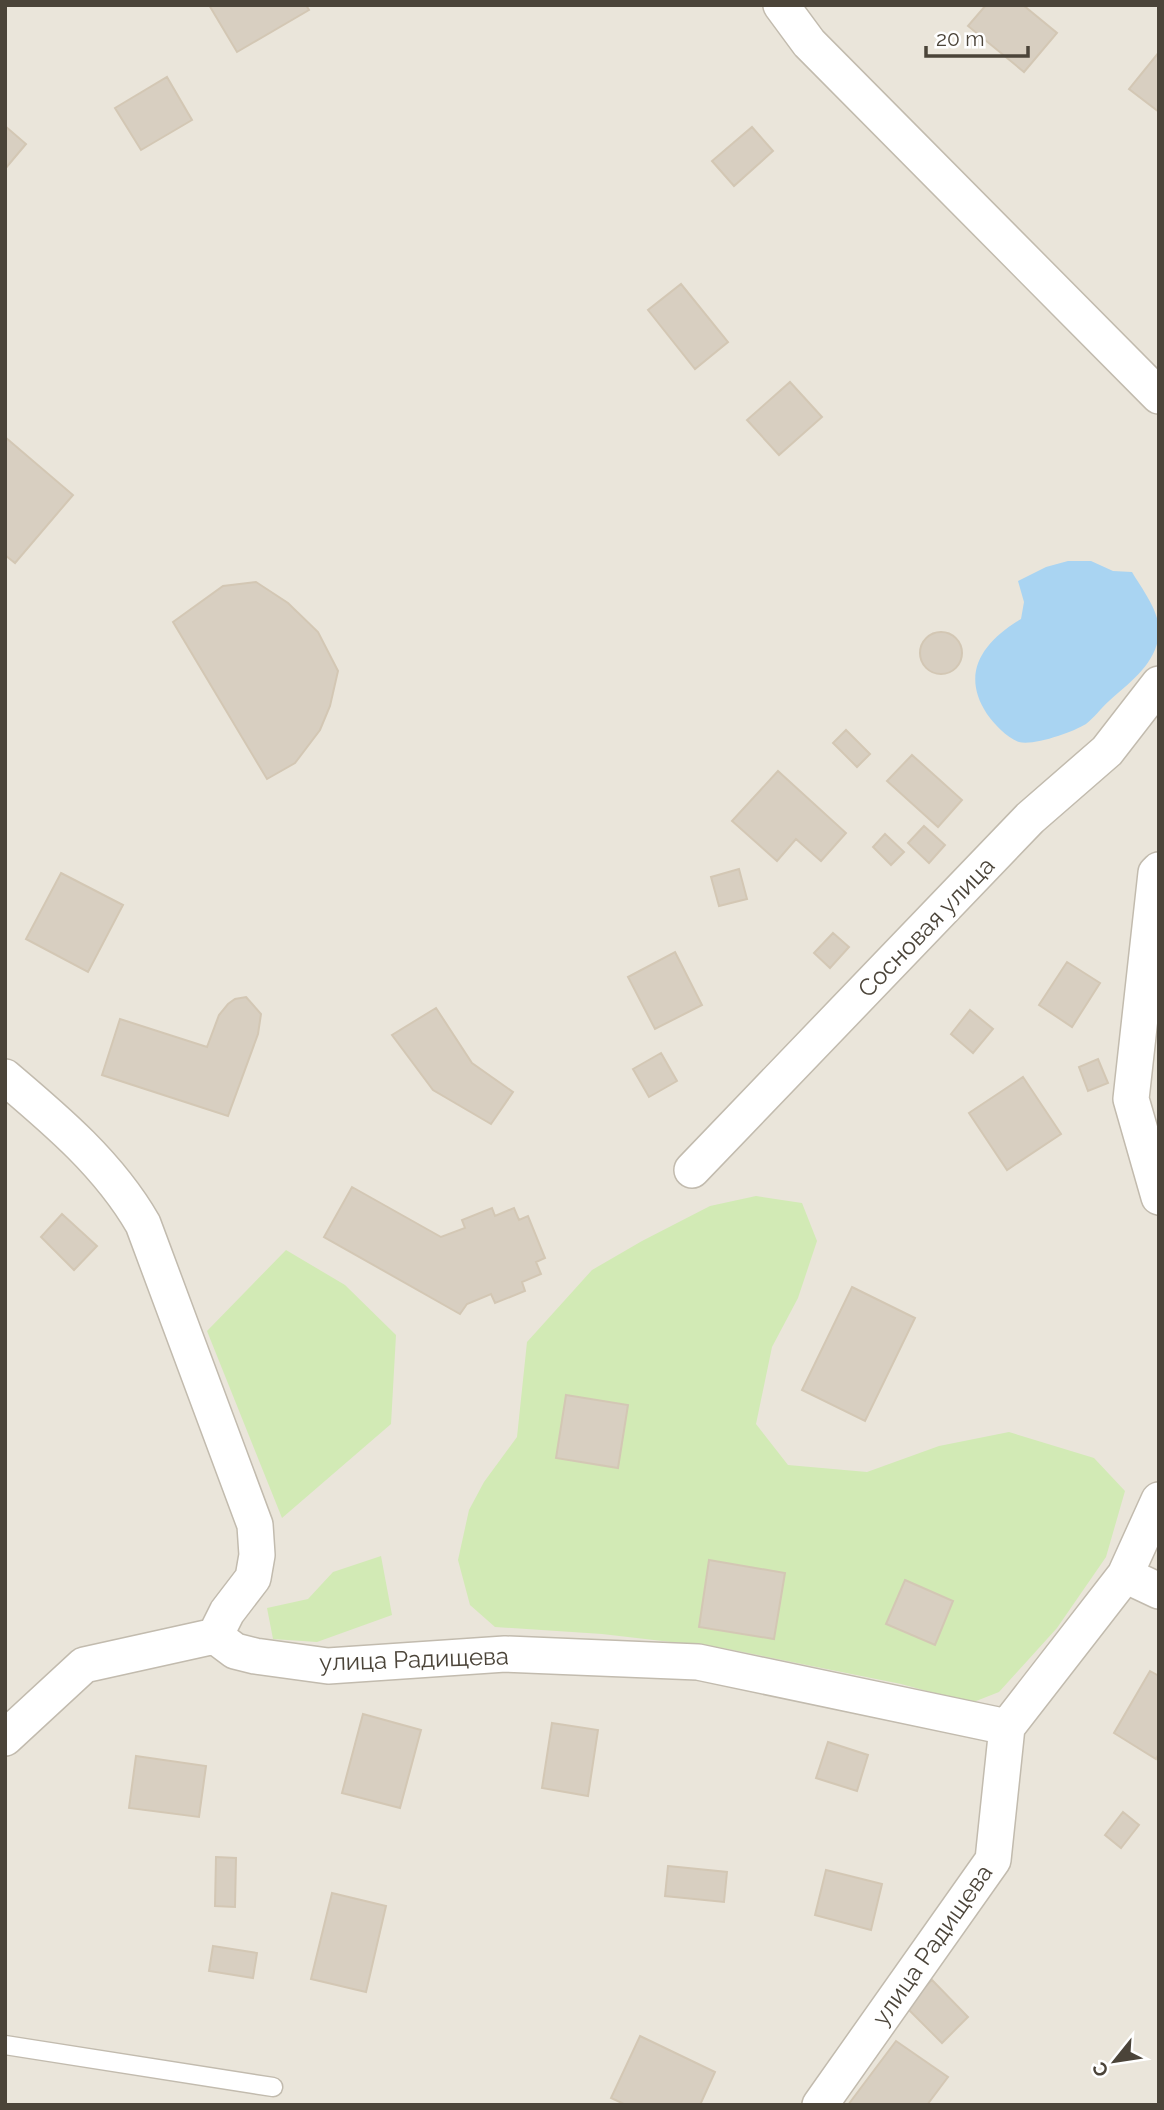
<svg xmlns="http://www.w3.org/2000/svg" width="1164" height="2110" font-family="Raleway,sans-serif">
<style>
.residential{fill:#eae5da}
.green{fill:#d2eab5}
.water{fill:#a9d4f2}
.building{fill:#d8cfc1;stroke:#d3c7b4;stroke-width:2}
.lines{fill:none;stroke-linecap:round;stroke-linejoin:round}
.lane-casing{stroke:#c2bbae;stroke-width:21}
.street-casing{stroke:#c2bbae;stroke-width:38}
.lane{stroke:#fff;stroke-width:18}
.street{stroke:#fff;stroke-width:35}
.labels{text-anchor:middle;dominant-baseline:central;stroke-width:7;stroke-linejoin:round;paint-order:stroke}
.street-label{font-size:24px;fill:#4b4439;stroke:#fff}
</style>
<rect width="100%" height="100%" fill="#f6f3ec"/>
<!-- residential -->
<path class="residential" d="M5,5H1159V2105H5Z"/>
<!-- green -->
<path class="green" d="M756,1196L802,1203L817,1241L798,1298L772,1347L756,1424L788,1465L867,1472L939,1446L1009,1432L1094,1458L1125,1491L1106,1557L1057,1628L999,1692L971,1703L901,1684L723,1648L602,1634L495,1627L470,1605L458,1560L469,1510L484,1482L517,1437L527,1342L592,1270L642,1241L710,1206Z
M286,1250L345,1285L396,1335L391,1424L282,1518L207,1331Z
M381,1556L392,1615L317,1642L273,1639L267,1608L308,1599L333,1572Z"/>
<!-- water -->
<path class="water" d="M1068,561H1091L1113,571L1132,572C1143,591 1164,616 1158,640C1152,667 1128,684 1109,701C1101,708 1094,718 1086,724C1073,732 1034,746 1019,742C1007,738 994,724 987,714C960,673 983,642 1021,619L1024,602L1018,581L1046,567Z"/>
<!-- building -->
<path class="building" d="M209,5H306L309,10L237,52Z
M986,5H1023L1057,33L1024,72L968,26Z
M1159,52V112L1129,89Z
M167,77L192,120L141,150L115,108Z
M5,126L26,144L5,169Z
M752,127L773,151L734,186L712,161Z
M681,284L728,342L695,369L648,310Z
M790,382L822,417L779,455L747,420Z
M5,437L73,495L15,563L5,555Z
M256,582L288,603L318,632L338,671L330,706L320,730L295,763L267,779L173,622L223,586Z
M920 653a21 21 0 1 1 42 0a21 21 0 1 1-42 0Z
M846,730L870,754L857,767L833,743Z
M912,755L962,800L938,827L887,781Z
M778,771L846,833L821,861L796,839L777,861L732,821Z
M924,826L945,845L929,863L908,843Z
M885,834L904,852L891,865L873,847Z
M739,869L747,899L719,906L711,877Z
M61,873L123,905L88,972L26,939Z
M833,933L849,947L830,968L814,953Z
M675,952L702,1005L655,1029L628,977Z
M1067,962L1100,983L1072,1027L1039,1005Z
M246,997L261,1014L258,1034L228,1116L102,1075L120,1019L207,1047L219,1015L228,1004L235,999Z
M436,1008L472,1063L513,1092L491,1124L433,1090L392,1035Z
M970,1010L993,1029L973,1053L951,1034Z
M661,1053L677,1081L649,1097L633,1069Z
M1098,1059L1108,1083L1088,1091L1079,1067Z
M1023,1077L1061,1134L1007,1170L969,1113Z
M352,1187L441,1237L465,1228L462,1220L492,1208L495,1216L514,1208L519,1220L528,1216L545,1258L536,1262L541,1274L522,1282L525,1291L495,1303L491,1294L467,1304L460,1314L324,1237Z
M62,1214L97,1246L74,1270L41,1237Z
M852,1287L915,1318L865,1421L802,1390Z
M566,1395L628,1405L618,1468L556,1458Z
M709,1560L785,1573L774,1639L699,1627Z
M905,1580L953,1601L935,1645L886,1624Z
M1150,1671L1159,1676V1753L1156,1759L1114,1733Z
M363,1714L421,1730L400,1808L342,1793Z
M552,1723L598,1730L588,1796L542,1788Z
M828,1742L868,1755L857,1791L816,1778Z
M136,1756L206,1766L199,1817L129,1808Z
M1123,1812L1139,1825L1121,1848L1105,1835Z
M216,1857L236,1858L235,1907L215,1906Z
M668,1866L727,1872L724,1902L665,1896Z
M826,1870L882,1884L871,1930L815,1915Z
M332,1893L386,1906L366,1992L311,1979Z
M213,1946L257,1953L253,1978L209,1971Z
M932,1980L968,2017L942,2043L905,2006Z
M640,2036L715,2072L700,2105H626L611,2098Z
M896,2041L948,2077L927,2105H848Z"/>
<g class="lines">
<defs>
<path id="lane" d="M5,2045L273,2087"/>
<path id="street" d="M781,5L809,43L1159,396
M1159,870L1156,873L1131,1099L1159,1197
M5,1077C57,1121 109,1165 143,1224L255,1525L257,1555L253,1578L227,1612L215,1636L235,1651L255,1656L328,1666L505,1654L698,1662L1007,1727
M692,1170L1030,818L1107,751L1159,684
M1125,1575L1159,1591
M5,1738L84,1665L215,1636
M820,2105L993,1860L1007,1727L1125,1575L1159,1500"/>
</defs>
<!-- lane casing -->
<use href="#lane" class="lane-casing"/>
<!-- street casing -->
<use href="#street" class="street-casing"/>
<!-- lane -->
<use href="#lane" class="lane"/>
<!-- street -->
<use href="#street" class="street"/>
</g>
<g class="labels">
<!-- street labels -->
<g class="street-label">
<text transform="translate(926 927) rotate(-46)">Сосновая улица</text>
<text transform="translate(414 1659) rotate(-2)">улица Радищева</text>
<text transform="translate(932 1945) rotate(-55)">улица Радищева</text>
</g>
</g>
<!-- border -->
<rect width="1164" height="2110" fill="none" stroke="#4b4439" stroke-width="14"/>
<!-- north arrow -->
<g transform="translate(1115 2061) rotate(240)" stroke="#ffffff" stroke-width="5" paint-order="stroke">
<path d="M0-5L12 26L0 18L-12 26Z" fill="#4b4439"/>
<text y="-10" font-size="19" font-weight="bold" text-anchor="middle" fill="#4b4439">С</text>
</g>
<!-- scale -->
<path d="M926 46v10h102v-10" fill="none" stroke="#4b4439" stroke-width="3.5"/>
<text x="936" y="46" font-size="21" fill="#4b4439" stroke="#ffffff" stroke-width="5" paint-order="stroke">20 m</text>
</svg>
